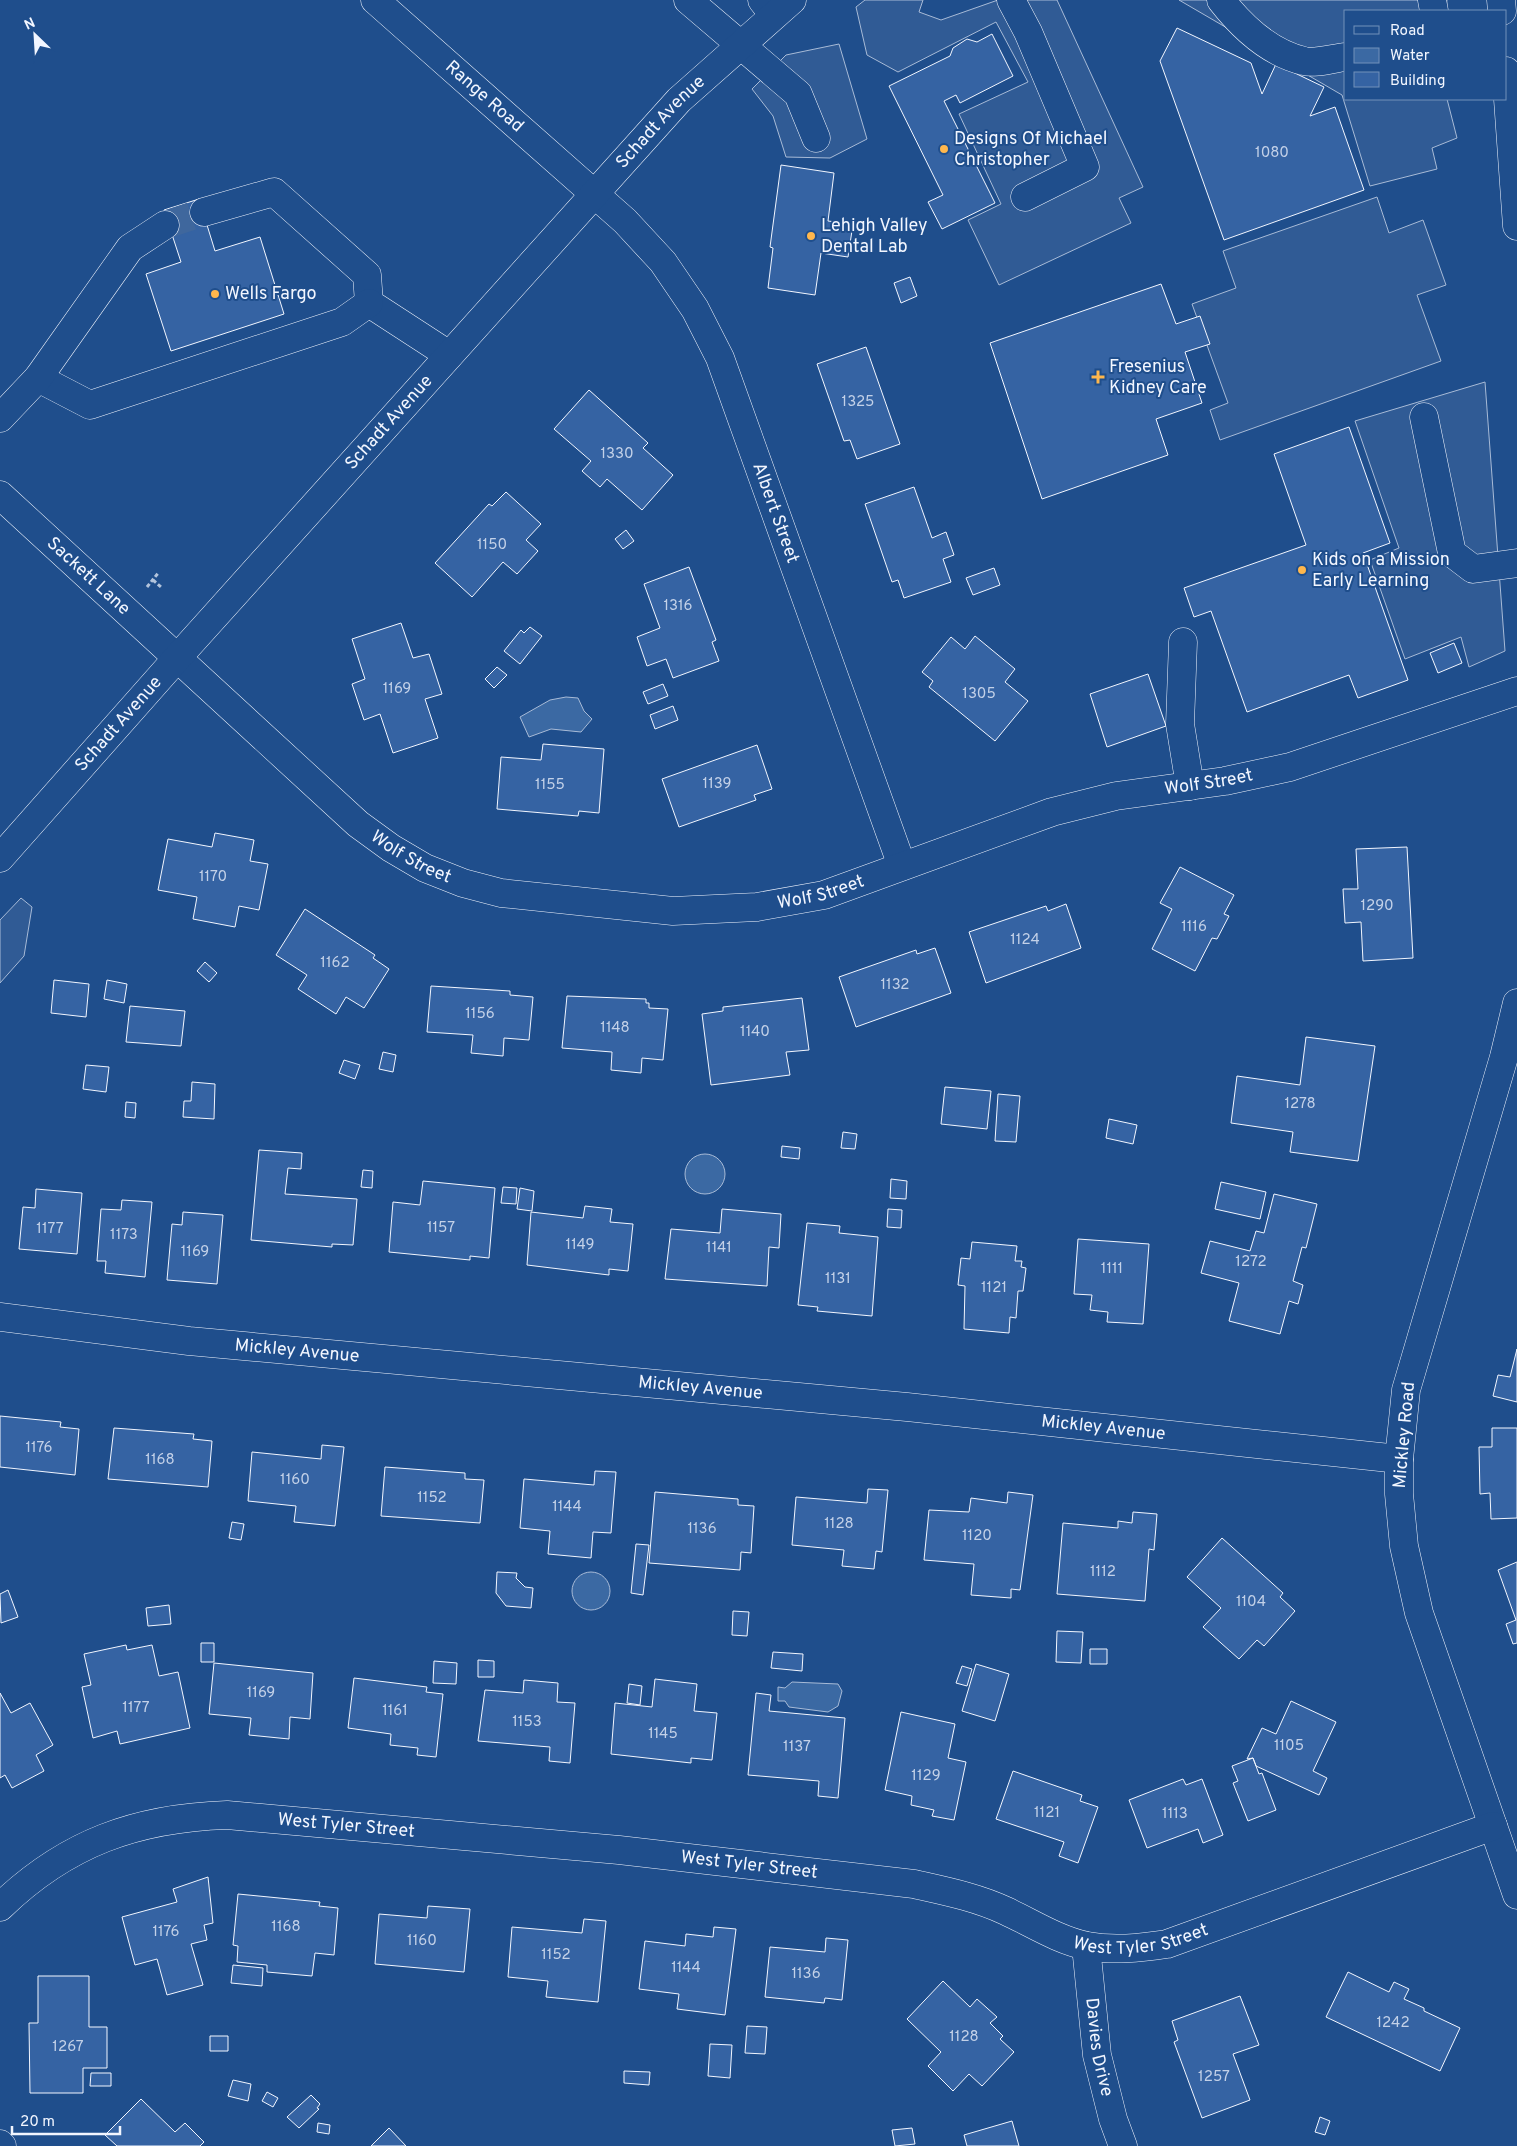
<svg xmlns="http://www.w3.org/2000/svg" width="1517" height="2146" font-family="Overpass,sans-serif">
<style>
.parking{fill:#305b95;stroke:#a8bbd7}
.water{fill:#3b69a3;stroke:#a8bbd7}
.building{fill:#3563a3;stroke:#f2f6ff}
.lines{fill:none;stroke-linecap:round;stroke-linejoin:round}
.minor-tunnel{stroke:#3f679d;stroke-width:28;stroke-dasharray:28 14;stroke-linecap:butt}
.minor-casing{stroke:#f2f6ff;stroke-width:29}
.major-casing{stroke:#f2f6ff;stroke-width:29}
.path{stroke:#b3c4dc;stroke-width:3;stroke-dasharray:4 2.5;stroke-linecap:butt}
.minor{stroke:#1f4e8c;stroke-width:28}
.major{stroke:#1f4e8c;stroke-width:28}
.poi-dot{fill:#ffb74d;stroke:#1f4e8c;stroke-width:2}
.labels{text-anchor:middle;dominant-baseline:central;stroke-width:4;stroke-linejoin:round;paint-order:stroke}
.number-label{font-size:15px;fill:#c3d1e8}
.street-label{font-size:18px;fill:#f2f6ff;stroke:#1f4e8c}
.poi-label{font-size:18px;fill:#f2f6ff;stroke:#1f4e8c;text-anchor:start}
</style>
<rect width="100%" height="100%" fill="#1f4e8c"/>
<!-- parking -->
<path class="parking" d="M865,0H923L919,12L941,20L998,0H1057L1143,187L1119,198L1131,223L999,285L968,220L1001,204L959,114L1028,82L996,22L898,72L867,55L856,7Z
M1179,0H1447L1446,11H1346V99H1447L1457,138L1432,148L1437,169L1370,186L1342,95Z
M839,44L867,139L830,158L786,157L773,116L752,89L786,55Z
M1377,197L1389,233L1423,220L1446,285L1417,295L1441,361L1220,440L1210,410L1228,403L1192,304L1236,288L1223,251Z
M1485,382L1505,651L1469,667L1461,637L1405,659L1370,560L1399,548L1355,421Z
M21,898L32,907L24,956L0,983V920Z"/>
<!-- water -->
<path class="water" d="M566,697L578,698L584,711L592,719L581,732L551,729L529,737L520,717L550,700Z
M685 1174a20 20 0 1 1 40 0a20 20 0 1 1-40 0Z
M572 1591a19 19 0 1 1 38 0a19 19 0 1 1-38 0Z
M792,1682L838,1684L842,1691L838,1706L828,1712L789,1707L785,1701H778V1687L785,1688Z"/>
<!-- building -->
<path class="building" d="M1177,28L1251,63L1262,94L1276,64L1324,87L1310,116L1335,107L1364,190L1224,240L1160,61Z
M992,34L1013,76L960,103L956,95L944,101L995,203L942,229L928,202L943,195L889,86L950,56L953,48L967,39L977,42Z
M781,165L834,173L828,221L853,224L848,257L821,253L815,295L768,288L773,248L770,247Z
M199,199L215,251L260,237L284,314L171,351L146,274L181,262L164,210Z
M910,277L917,296L901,303L894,283Z
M1161,284L1176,324L1200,316L1210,344L1185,352L1202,403L1156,419L1168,455L1042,499L990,343Z
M866,347L900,444L857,459L850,440L844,441L817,364Z
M589,390L648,443L643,448L673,475L642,510L607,479L600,487L582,471L591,461L554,429Z
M1349,427L1390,543L1363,553L1408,680L1358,698L1349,675L1247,712L1211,611L1194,617L1184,588L1306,545L1274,454Z
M914,487L932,538L946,532L954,555L943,559L951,582L904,598L898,580L892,582L865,504Z
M506,492L541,524L526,540L538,551L517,574L503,562L472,597L435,563L489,504L492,506Z
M626,530L634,541L623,549L615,539Z
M689,567L716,640L712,642L719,661L673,678L666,659L647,666L637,637L660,628L644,584Z
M994,568L1000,585L973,595L966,578Z
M401,623L413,658L429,654L442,694L425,699L438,738L393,753L380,714L364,720L352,684L365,679L352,639Z
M530,627L542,636L520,664L504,651L521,630L524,633Z
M975,636L1015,669L1005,682L1028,701L995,741L929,687L933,681L922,672L951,637L965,649Z
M1454,643L1462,663L1438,673L1430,653Z
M497,667L507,675L494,688L485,679Z
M1148,674L1166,726L1107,747L1090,694Z
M663,684L668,696L648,704L643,692Z
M673,706L678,720L655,729L650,715Z
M543,744L604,749L599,813L579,811L578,816L497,809L501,757L541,760Z
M757,745L772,789L754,795L756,800L679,827L662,779Z
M215,833L254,840L250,861L268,864L259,910L239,906L235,927L193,919L197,897L158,890L168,839L212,847Z
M1407,847L1413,958L1363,961L1361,922L1345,923L1343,889H1358L1356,849Z
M1180,867L1234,895L1224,914L1229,916L1217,939L1212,938L1195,971L1152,949L1172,909L1160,903Z
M1066,904L1081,948L986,983L969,932L1046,906L1048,911Z
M305,909L375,955L373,958L389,969L364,1008L346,997L336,1014L298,989L307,975L276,955Z
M935,948L951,993L856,1027L839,977L916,950L917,954Z
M205,962L217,973L209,982L197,971Z
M54,980L89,984L86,1017L51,1013Z
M107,980L127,984L124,1003L104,999Z
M431,986L510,991V995L533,997L529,1040L504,1038L503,1056L471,1053L473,1035L427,1032Z
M567,996L646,999V1003H649V1008L668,1009L663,1060L642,1058L641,1073L611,1070L612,1052L562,1048Z
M802,998L809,1050L786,1052L790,1075L711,1085L702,1014L723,1011V1007Z
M130,1006L185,1011L181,1046L126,1042Z
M1306,1037L1375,1046L1358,1161L1290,1152L1293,1132L1231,1123L1237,1076L1300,1085Z
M383,1052L396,1055L393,1072L379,1069Z
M344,1060L360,1065L355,1079L339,1073Z
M86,1065L109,1067L106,1092L83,1089Z
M192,1082L215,1084L214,1119L183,1117L184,1101H191Z
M945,1087L991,1091L987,1129L941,1124Z
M998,1094L1020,1096L1016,1142L995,1141Z
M126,1102L136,1103L135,1118L125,1117Z
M1109,1119L1137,1125L1133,1144L1106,1138Z
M843,1132L857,1134L855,1149L841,1148Z
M782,1146L800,1148L799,1159L781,1157Z
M259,1150L302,1153L301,1169L288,1168L285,1194L357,1199L353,1245L332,1244V1247L251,1240Z
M363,1170L373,1171L372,1188L361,1187Z
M891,1179L907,1181L906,1199L890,1198Z
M423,1181L495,1188L489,1258L470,1256V1260L389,1252L393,1202L420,1205Z
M1221,1182L1266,1192L1260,1219L1215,1209Z
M503,1187L517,1188L516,1204L501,1203Z
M520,1188L534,1191L532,1211L517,1209Z
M36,1189L82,1193L77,1254L19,1249L23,1207L35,1208Z
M1274,1194L1317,1204L1306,1248L1302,1247L1293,1281L1303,1285L1298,1304L1289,1301L1280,1334L1229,1321L1239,1283L1201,1273L1210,1241L1250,1251L1256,1231L1264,1233Z
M122,1200L152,1202L145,1277L105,1273L106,1261H97L101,1209L121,1210Z
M585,1206L612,1209L610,1222L633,1224L628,1271L609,1269V1275L527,1265L531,1212L583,1218Z
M722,1209L781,1214L779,1248L769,1247L767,1286L665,1279L671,1229L720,1233Z
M888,1209L902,1210L901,1228L887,1227Z
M183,1212L223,1215L217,1284L167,1280L172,1224L182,1225Z
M807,1223L840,1226L839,1233L878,1237L872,1316L817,1311L818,1307L798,1305Z
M1078,1239L1149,1244L1143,1324L1107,1322L1108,1312L1090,1310L1092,1295L1074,1294Z
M972,1242L1017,1246L1015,1261H1022L1021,1267L1026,1268L1023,1291H1018L1016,1318L1010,1317L1009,1333L964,1329L965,1286L958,1285L961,1258L970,1259Z
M1517,1349V1402L1493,1396L1498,1375L1510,1377Z
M0,1416L61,1422L60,1427L79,1429L75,1475L0,1467Z
M114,1428L194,1434L193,1439L212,1441L208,1487L108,1479Z
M1492,1428H1517V1518L1491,1519L1490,1493L1480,1494L1479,1447H1492Z
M322,1445L344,1447L335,1526L294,1522L296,1506L248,1501L252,1452L321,1459Z
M385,1467L465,1473V1479L484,1480L480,1523L381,1516Z
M595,1471L616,1472L611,1533L593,1532L591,1558L548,1554L550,1531L520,1528L524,1479L594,1485Z
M868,1489L888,1490L882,1552L876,1551L874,1569L842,1566L844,1550L792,1545L796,1497L867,1503Z
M655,1492L738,1499V1505L754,1506L751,1553L741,1552L740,1570L649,1563Z
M1008,1492L1033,1495L1020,1590L1011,1589V1598L971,1595L974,1564L924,1560L929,1510L969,1512L971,1498L1007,1503Z
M1133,1512L1157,1514L1154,1550L1149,1549L1145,1601L1057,1594L1063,1523L1118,1528V1521L1132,1523Z
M232,1522L244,1524L241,1540L229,1538Z
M1222,1538L1283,1593L1280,1597L1295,1611L1264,1646L1257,1640L1239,1659L1203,1627L1221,1608L1187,1577Z
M636,1544L649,1545L643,1595L631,1593Z
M1517,1562V1643L1513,1644L1506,1624L1516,1620L1498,1570Z
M497,1572L517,1573L516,1578L525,1587L533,1588L531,1608L506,1606L496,1593Z
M8,1590L18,1617L1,1623L0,1594Z
M169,1605L171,1624L148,1626L146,1608Z
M733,1611L749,1612L747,1636L732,1635Z
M1057,1631L1083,1632L1081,1663L1056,1662Z
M201,1643H214V1662H201Z
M126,1645L127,1650L152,1645L159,1676L178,1672L190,1728L120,1744L117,1731L93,1738L82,1687L91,1685L84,1654Z
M1090,1649H1107V1664H1090Z
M773,1652L803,1654L802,1671L771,1668Z
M478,1660L494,1661V1677H478Z
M434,1661L457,1663L456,1684L433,1683Z
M214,1663L313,1673L310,1719L290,1717L289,1739L249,1735L251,1718L209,1714Z
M976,1664L1009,1674L995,1721L962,1711Z
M962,1666L972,1669L967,1686L956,1683Z
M354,1678L427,1687L426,1692L443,1694L436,1757L417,1755L418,1748L390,1745L391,1734L348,1728Z
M655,1679L697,1684L694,1711L717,1713L712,1760L691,1758V1763L611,1754L615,1703L652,1707Z
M524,1680L558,1683L557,1702L575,1703L570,1763L549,1761L550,1747L478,1741L485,1690L523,1693Z
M629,1684L642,1686L640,1705L627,1703Z
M0,1693L11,1713L30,1703L53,1745L36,1755L44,1771L12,1788L5,1775L0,1778Z
M756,1693L771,1695L769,1711L845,1718L838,1798L818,1796L819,1781L748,1775Z
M1291,1701L1336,1722L1313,1771L1327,1778L1319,1795L1256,1766L1253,1758L1247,1759L1262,1728L1276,1734Z
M901,1712L955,1724L948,1758L966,1762L954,1820L932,1816L934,1810L911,1805L912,1796L885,1790Z
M1253,1758L1259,1774L1262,1773L1276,1810L1248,1821L1233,1783L1238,1781L1232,1766Z
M1013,1771L1082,1795L1080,1801L1098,1807L1078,1863L1059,1856L1064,1842L996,1819Z
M1183,1779L1186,1785L1202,1779L1223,1835L1203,1843L1198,1829L1147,1848L1129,1800Z
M208,1877L213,1923L204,1925L207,1940L191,1944L203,1985L167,1995L157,1959L135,1965L122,1917L177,1902L173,1889Z
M238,1894L320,1902L319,1906L338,1908L334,1955L315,1953L312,1976L267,1972V1965L237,1962L238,1946L233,1945Z
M428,1906L470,1909L464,1972L375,1964L379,1914L427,1918Z
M584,1919L606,1921L598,2002L546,1997L548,1981L508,1977L512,1927L582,1933Z
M714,1927L736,1929L725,2015L677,2009L679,1994L639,1989L645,1941L685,1946L686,1934L713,1937Z
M826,1938L848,1940L842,2000L825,1998L824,2003L765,1997L770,1947L825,1952Z
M233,1965L263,1968L262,1986L231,1983Z
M1348,1972L1389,1992L1394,1982L1409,1989L1404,1999L1424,2008V2011L1460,2028L1440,2071L1326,2017Z
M38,1976H89V2027H107V2068H83V2093H30L29,2023H38Z
M943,1981L970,2007L977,1999L997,2017L990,2023L1003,2036L1000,2039L1014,2052L982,2086L969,2074L953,2091L928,2066L941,2052L907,2019Z
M1240,1996L1259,2045L1233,2054L1250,2100L1202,2118L1174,2042L1178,2040L1172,2021Z
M747,2026L767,2027L765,2054L745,2053Z
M210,2036H228V2051H210Z
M710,2044L732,2045L730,2078L708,2076Z
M624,2071L650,2072L649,2085L624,2083Z
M91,2073H111V2086H90Z
M233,2080L251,2084L248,2101L228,2096Z
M267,2092L278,2098L273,2107L262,2101Z
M311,2095L320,2104L317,2108L319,2109L299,2128L287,2117Z
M141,2099L175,2132L185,2123L204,2142L200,2146H117L105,2135Z
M1320,2117L1330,2121L1325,2135L1315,2132Z
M1012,2121L1019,2146H967L964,2135Z
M318,2123L330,2125L329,2134L317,2132Z
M389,2128L406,2146H371Z
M912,2128L915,2144L895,2146L892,2130Z"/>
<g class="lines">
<!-- minor-tunnel -->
<path class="minor-tunnel" d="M165,225L204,212"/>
<defs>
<g id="minor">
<path id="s1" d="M375,0L625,221L663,262L695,309L720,358L902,866"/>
<path d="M688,0L798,94L816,138"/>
<path d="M762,0L773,14"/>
<path d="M1011,0L1028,32L1085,167L1025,197"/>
<path d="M1221,0C1242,27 1270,53 1304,61C1315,64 1334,58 1346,57"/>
<path d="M1432,0L1434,11"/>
<path d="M1501,0L1502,11"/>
<path d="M1506,71L1517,226"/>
<path d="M204,212L274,192L367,275L369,303L449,355"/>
<path d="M38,378L90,405L342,322L369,303"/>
<path d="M1424,417L1452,553L1473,569L1517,563"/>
<path d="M0,418L38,378L130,248L165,225"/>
<path id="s2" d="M0,495L358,824L391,848L425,868L463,883L501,893L673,911L757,907L824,895L1052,812L1116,796L1225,781L1290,767L1517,691"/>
<path d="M1183,642L1180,724L1190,786"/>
<path d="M1517,1003L1504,1057L1406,1390L1399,1459V1494L1404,1546L1419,1613L1517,1895"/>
<path id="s3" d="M0,1317L189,1341L907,1407L1399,1459"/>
<path id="s4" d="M0,1907C66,1843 136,1818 227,1815L619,1850L914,1884C945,1891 976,1897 1006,1911C1032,1923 1058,1940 1087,1946C1113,1951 1140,1948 1167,1944L1493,1826"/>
<path id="s5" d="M1086,1946L1097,2055L1113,2119L1123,2146"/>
<path d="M0,2144L2,2146"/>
</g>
<g id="major">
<path id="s6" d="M0,858L178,657L679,100L792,0"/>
</g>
</defs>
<!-- minor casing -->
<use href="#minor" class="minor-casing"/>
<!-- major casing -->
<use href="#major" class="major-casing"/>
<!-- path -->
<path class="path" d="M153,580L161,587
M147,587L159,572"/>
<!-- minor -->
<use href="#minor" class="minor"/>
<!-- major -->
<use href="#major" class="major"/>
</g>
<!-- markers -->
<g class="poi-dot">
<circle cx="944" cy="149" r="5"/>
<circle cx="811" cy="236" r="5"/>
<circle cx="215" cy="294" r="5"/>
<path d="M1095.5 369.5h5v5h5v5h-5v5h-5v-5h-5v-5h5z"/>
<circle cx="1302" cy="570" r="5"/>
</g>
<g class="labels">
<!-- number labels -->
<g class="number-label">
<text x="1272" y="153">1080</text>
<text x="858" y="402">1325</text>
<text x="617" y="454">1330</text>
<text x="492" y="545">1150</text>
<text x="678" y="606">1316</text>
<text x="397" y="689">1169</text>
<text x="979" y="694">1305</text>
<text x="717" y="784">1139</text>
<text x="550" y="785">1155</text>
<text x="213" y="877">1170</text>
<text x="1377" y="906">1290</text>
<text x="1194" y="927">1116</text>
<text x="1025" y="940">1124</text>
<text x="335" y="963">1162</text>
<text x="895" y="985">1132</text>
<text x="480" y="1014">1156</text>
<text x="615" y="1028">1148</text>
<text x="755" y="1032">1140</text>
<text x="1300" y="1104">1278</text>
<text x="441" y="1228">1157</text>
<text x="50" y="1229">1177</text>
<text x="124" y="1235">1173</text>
<text x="580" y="1245">1149</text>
<text x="719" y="1248">1141</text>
<text x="195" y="1252">1169</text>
<text x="1251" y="1262">1272</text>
<text x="1112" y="1269">1111</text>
<text x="838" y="1279">1131</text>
<text x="994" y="1288">1121</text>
<text x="39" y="1448">1176</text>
<text x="160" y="1460">1168</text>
<text x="295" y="1480">1160</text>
<text x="432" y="1498">1152</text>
<text x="567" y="1507">1144</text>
<text x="839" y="1524">1128</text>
<text x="702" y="1529">1136</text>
<text x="977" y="1536">1120</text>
<text x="1103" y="1572">1112</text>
<text x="1251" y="1602">1104</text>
<text x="261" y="1693">1169</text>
<text x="136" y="1708">1177</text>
<text x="395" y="1711">1161</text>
<text x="527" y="1722">1153</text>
<text x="663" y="1734">1145</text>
<text x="1289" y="1746">1105</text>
<text x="797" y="1747">1137</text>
<text x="926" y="1776">1129</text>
<text x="1047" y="1813">1121</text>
<text x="1175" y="1814">1113</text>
<text x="286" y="1927">1168</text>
<text x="166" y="1932">1176</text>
<text x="422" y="1941">1160</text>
<text x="556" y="1955">1152</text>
<text x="686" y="1968">1144</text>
<text x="806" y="1974">1136</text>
<text x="1393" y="2023">1242</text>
<text x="964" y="2037">1128</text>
<text x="68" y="2047">1267</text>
<text x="1214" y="2077">1257</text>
</g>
<!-- street labels -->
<g class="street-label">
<text stroke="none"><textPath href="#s1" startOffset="146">Range Road</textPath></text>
<text stroke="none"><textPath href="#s6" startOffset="989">Schadt Avenue</textPath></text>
<text stroke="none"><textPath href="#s6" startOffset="584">Schadt Avenue</textPath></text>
<text stroke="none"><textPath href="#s1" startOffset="666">Albert Street</textPath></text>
<text stroke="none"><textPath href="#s2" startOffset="120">Sackett Lane</textPath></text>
<text stroke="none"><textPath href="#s6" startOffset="179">Schadt Avenue</textPath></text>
<text stroke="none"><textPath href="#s2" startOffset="1374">Wolf Street</textPath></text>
<text stroke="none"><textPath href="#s2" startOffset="549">Wolf Street</textPath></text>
<text stroke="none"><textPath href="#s2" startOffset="969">Wolf Street</textPath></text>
<text stroke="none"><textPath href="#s3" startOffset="299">Mickley Avenue</textPath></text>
<text stroke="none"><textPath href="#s3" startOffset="704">Mickley Avenue</textPath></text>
<text stroke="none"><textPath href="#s3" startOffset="1109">Mickley Avenue</textPath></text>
<text transform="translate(1405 1435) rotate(-85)">Mickley Road</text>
<text stroke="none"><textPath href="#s4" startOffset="371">West Tyler Street</textPath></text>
<text stroke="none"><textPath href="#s4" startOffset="776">West Tyler Street</textPath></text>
<text stroke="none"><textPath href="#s4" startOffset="1181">West Tyler Street</textPath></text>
<text stroke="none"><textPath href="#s5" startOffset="102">Davies Drive</textPath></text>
</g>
<!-- poi labels -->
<g class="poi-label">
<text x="954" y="139">Designs Of Michael<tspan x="954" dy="21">Christopher</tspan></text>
<text x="821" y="226">Lehigh Valley<tspan x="821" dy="21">Dental Lab</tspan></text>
<text x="225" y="294">Wells Fargo</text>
<text x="1109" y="367">Fresenius<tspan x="1109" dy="21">Kidney Care</tspan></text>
<text x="1312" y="560">Kids on a Mission<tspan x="1312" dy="21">Early Learning</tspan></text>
</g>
</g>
<!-- legend -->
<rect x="1344" y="10" width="162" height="90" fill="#1f4e8c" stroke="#7391ba"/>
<rect x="1354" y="26" width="25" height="8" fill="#1f4e8c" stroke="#7391ba"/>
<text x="1390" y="35" font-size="15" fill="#f2f6ff">Road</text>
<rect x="1354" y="48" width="25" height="15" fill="#3b69a3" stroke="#7391ba"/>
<text x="1390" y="60" font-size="15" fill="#f2f6ff">Water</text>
<rect x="1354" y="72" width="25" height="15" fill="#3563a3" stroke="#7391ba"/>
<text x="1390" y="85" font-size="15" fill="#f2f6ff">Building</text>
<!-- north arrow -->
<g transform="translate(35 35) rotate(335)" stroke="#1f4e8c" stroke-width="4" paint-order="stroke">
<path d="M0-4L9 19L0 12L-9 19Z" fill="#f2f6ff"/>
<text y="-8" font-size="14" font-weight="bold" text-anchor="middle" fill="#f2f6ff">N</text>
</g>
<!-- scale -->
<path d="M12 2126v8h108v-8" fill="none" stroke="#f2f6ff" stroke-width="2.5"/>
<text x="20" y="2126" font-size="15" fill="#f2f6ff" stroke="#1f4e8c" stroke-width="4" paint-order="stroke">20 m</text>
</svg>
